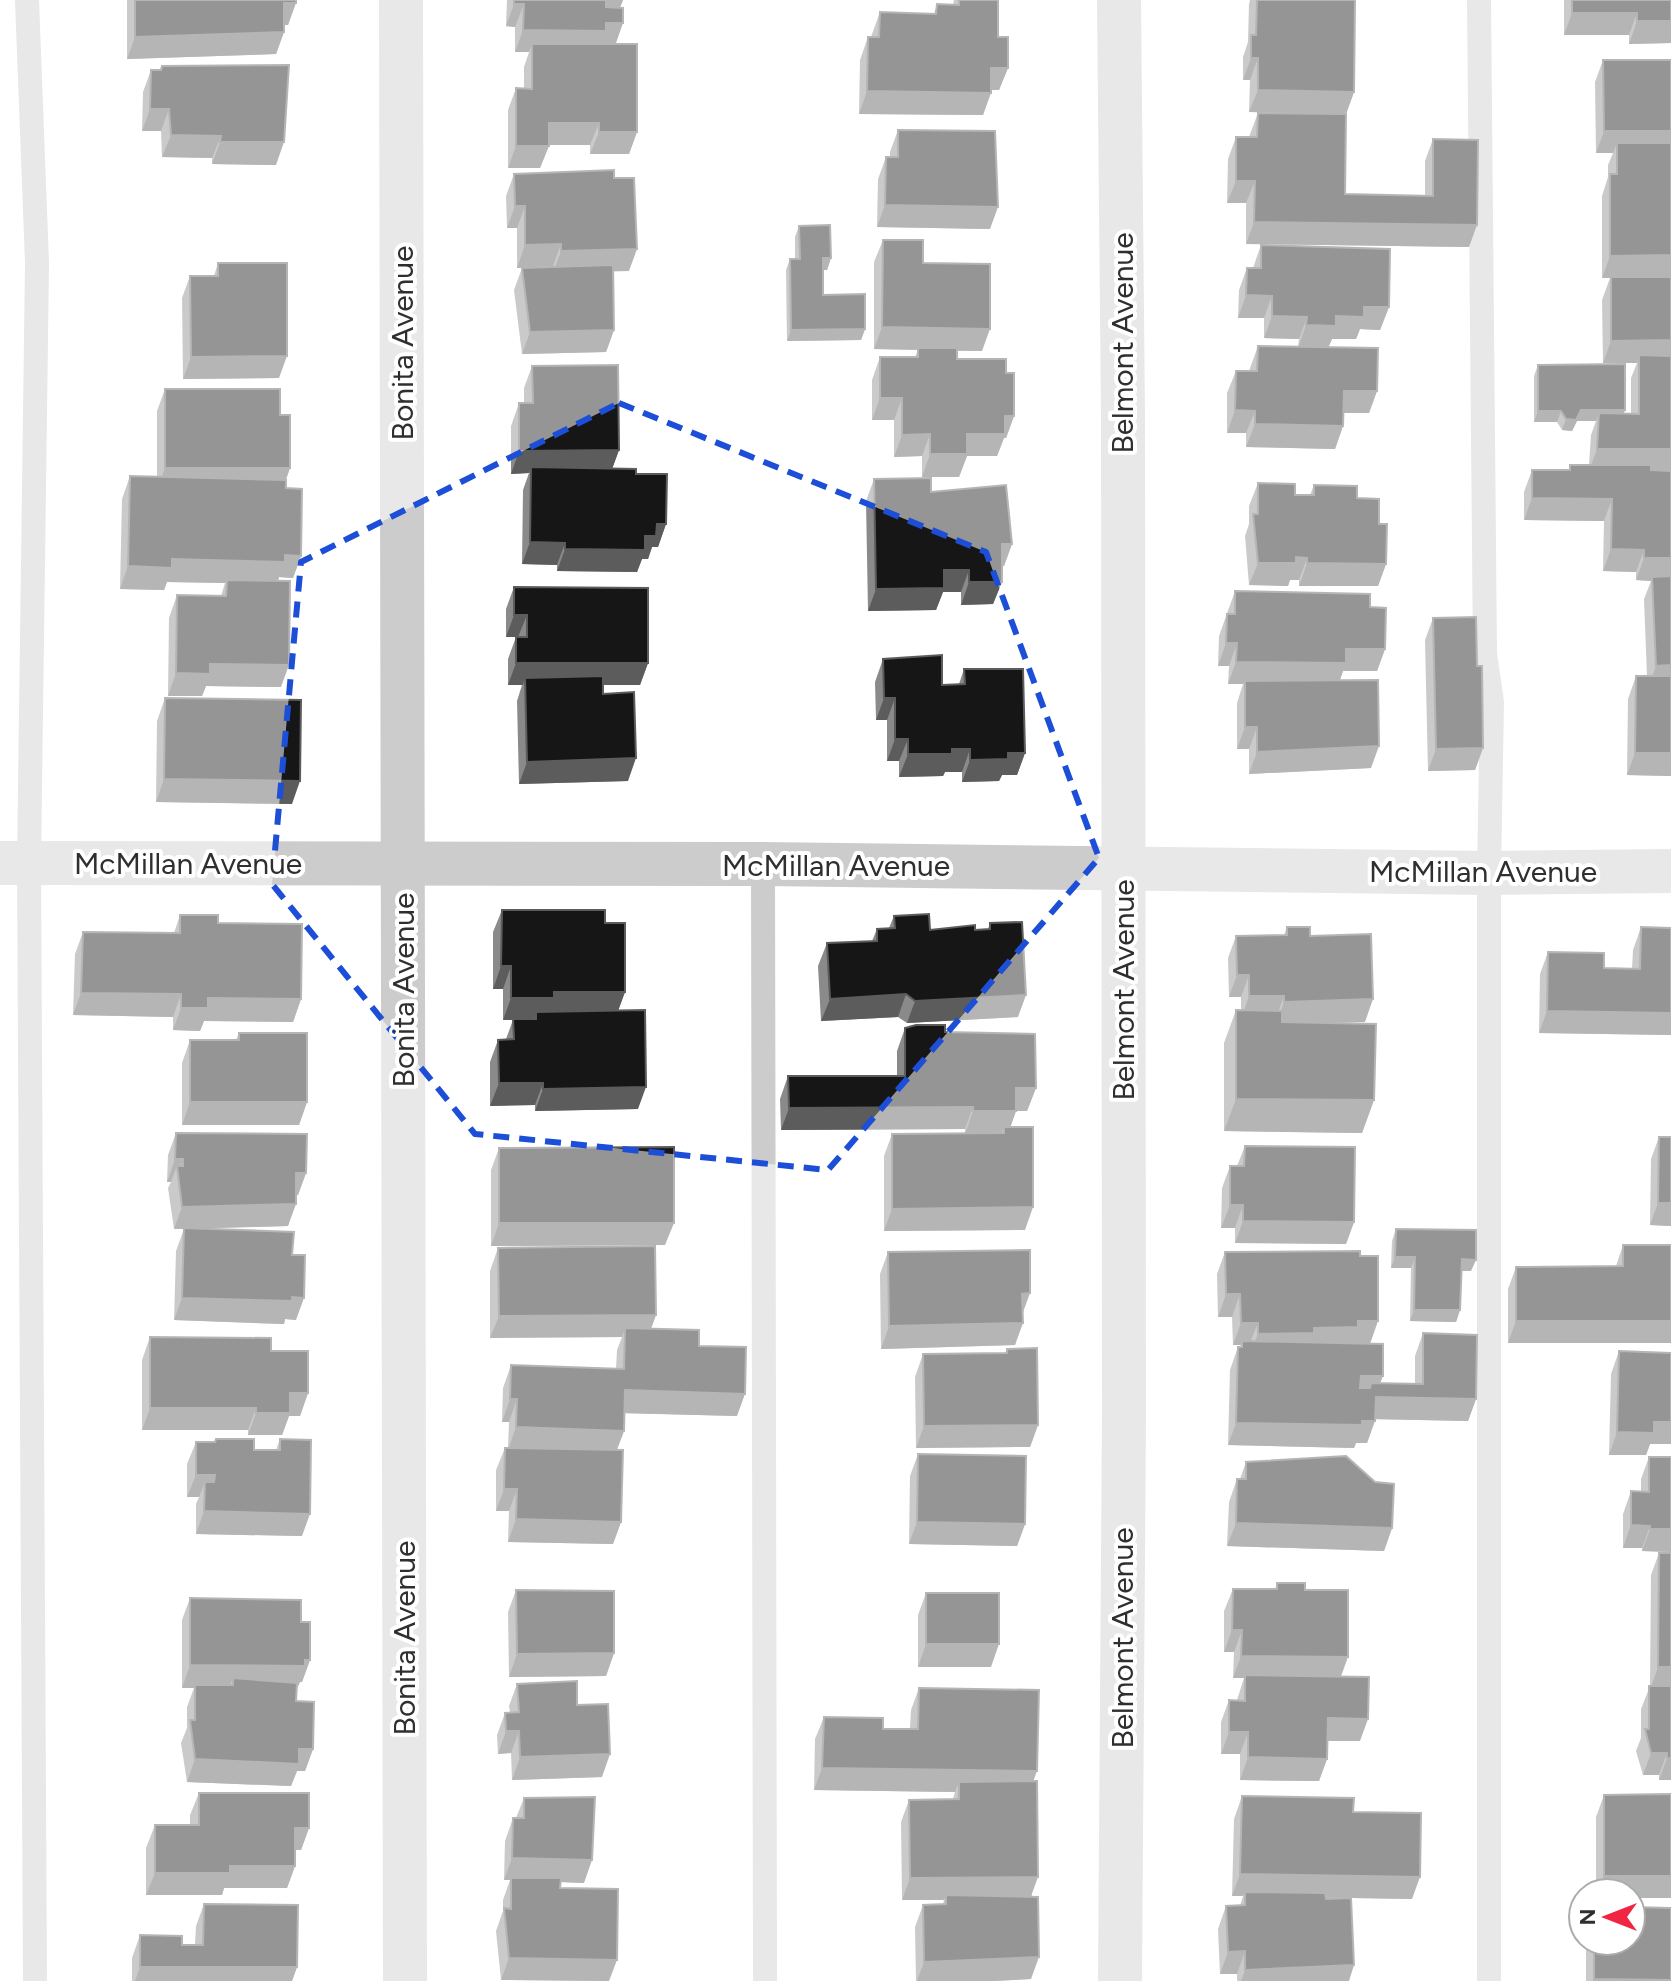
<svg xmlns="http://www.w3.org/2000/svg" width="1671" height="1981" font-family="Figtree,sans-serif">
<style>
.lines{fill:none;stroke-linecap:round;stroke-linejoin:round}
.service{stroke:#ccc;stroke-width:24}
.minor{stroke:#ccc;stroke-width:44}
.tertiary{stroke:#ccc;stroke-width:44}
.wall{fill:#8a8a8a}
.shaded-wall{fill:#5c5c5c}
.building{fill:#161616;stroke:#5c5c5c;stroke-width:2}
.marked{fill:none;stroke:#1d4ed8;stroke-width:6;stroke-dasharray:16 10;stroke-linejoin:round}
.labels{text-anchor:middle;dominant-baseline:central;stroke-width:8;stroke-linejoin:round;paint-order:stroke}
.street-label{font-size:30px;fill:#2f2f2f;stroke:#fff}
</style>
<rect width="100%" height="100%" fill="#fff"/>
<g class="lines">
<!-- service -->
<path class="service" d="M27,0L37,263L29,863L35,1981
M1479,0L1485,654L1492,702L1489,873V1981
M763,864L765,1981"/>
<!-- minor -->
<path class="minor" d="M401,0L405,1981
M1119,0L1123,417L1124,1415L1120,1981"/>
<!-- tertiary -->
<path class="tertiary" d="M0,863L763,864L1489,873L1671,871"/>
</g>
<!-- wall -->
<path class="wall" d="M127,0H296L288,25H284V32L276,54L127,59Z
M507,0H623L620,8L615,44L637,132L629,154H590V145H549L540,168H508V110L516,88H524V67L529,52H515V27L506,26Z
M954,0H998V37L1008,68L999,90H991L983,115L859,114L860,60L868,37H871L880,12L934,14L937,4L953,5Z
M1250,0H1355L1354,92L1346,114L1249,112L1250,80H1243V57L1248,42L1249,4Z
M1564,0H1671V43L1629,44V35H1564Z
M1603,60H1671V776L1627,775L1628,699L1636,676H1647L1644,599L1651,581L1636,580V572L1603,571L1604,521L1524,520V492L1532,470H1569L1570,465H1589L1591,435L1596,421H1577L1572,431L1562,430L1557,422H1534V376L1538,365L1624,413H1631V378L1637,363H1603L1602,300L1610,278H1602V196L1608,177V165L1613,153H1596L1595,82Z
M162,66L276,165L212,164V158L162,157L161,131H142L143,92L151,70H161Z
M1258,113L1345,194L1425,196V161L1433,139L1469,247L1246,244V203H1227L1228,159L1236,137H1249Z
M898,130L990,229L877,227L878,179L886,157H890V152Z
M514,174L614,178L629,271H613L614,330L606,352L522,354L514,290L522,268L553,266L517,268V228H507L506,196Z
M799,226L831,258L827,270H823V295L865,329L861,340L787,341L786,270L790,259H795V237Z
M883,240L923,263L982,351H957V359L1006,373L1014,416L1006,438H1004L997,456H967L959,477H922V456L894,457V420H872V380L880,357H915L918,350L874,349V262Z
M1261,245L1389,307L1380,330L1360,329L1356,339H1332L1328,348L1377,391L1369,413H1343V426L1335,449L1246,447V433H1227V393L1236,371H1249L1258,346L1298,347L1299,339L1264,338V318H1238L1239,290L1247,268H1253Z
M218,263L279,378L183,379L182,298L190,276H214Z
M532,366L619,450L612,469L636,474L666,524L658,547H652L648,559H642L637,572L557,571V565L522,564L523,490L529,473L511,474V426L519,403H524V388Z
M165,389L280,415L290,468L286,480V488L301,556L293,578L279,577L278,581L281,687L206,686L202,696H168L169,618L177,595L221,596L225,583L167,582L164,590L120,589L122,499L130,476L157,477V411Z
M874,479L931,492L1012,544L1004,566H1002V582L993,604L961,605V592H943L936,610L868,611L866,501Z
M1258,483L1295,495H1310L1314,485L1357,498L1379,524L1386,564L1378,586H1299V580H1290L1288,586L1249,585L1245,536L1249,524V506Z
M514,587L648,663L640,685H603V694L628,781L519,784L517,701L522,685H508V659L516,637H506V609Z
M1235,591L1370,607L1385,649L1377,671H1343L1340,680L1371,768L1249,774V749H1237V703L1243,684H1228L1229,666H1218L1219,636Z
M1433,618L1477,666L1483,748L1475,770L1428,771L1425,640Z
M883,659L942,685L959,684L964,669L1025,753L1017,775H1002L999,781L962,782V772H945L943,776L899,777V761H887V720H876L875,682Z
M165,698L292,804L156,802L157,721Z
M502,910L605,923L625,992L618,1010L638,1109L535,1111V1105L490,1106V1062L498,1040L506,1039L513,1020H503V989H493V932Z
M180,915L218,923L301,999L293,1022L204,1021L200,1031L173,1030V1017L73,1015L75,954L83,932L174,933Z
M894,916L930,930L988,929L990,923L1018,1017L907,1023L898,1017L821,1021L818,966L827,943L872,941L877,929L889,928Z
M1287,927L1310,936L1365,1022L1322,1023L1374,1100L1362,1133L1224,1131V1043L1236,1010H1241V997H1229L1228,958L1236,936L1284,935Z
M1641,927L1671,928V1035L1539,1033L1540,974L1548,952L1604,968L1632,969L1633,950Z
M905,1028L945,1032L1036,1088L1027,1111H1016L1010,1127L1025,1230L884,1231V1156L892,1134L965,1133V1129L781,1130L780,1099L788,1076H897V1051Z
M239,1033L307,1102L299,1125H182V1063L190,1040H236Z
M176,1133L306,1173L298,1195H296L288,1226L189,1229L292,1255L296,1320L285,1319L284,1324L174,1320L176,1251L184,1229H174L168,1188L171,1182H167L168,1155Z
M1659,1137H1671V1226L1650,1225L1651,1159Z
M1245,1146L1354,1222L1346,1244L1235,1243V1228H1221L1222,1188L1230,1166H1237Z
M499,1148L665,1245L491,1246V1170Z
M1396,1229L1471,1271H1462L1460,1310L1456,1322L1410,1321L1411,1268H1391L1392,1241Z
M1623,1245L1671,1343H1508V1289L1516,1267L1616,1266Z
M498,1248L656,1315L651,1328L699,1346L737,1416L624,1413V1431L617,1450L621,1522L613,1544L508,1542L509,1511H496V1470L505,1448H508L509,1422H502L503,1388L511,1365L616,1369L617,1350L622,1337L490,1338V1271Z
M888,1252L1022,1315L1015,1345L881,1349L880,1274Z
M1225,1252L1370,1343L1380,1383L1415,1384V1356L1423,1333L1476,1399L1468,1421L1375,1419L1367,1443H1356L1354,1448L1228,1445L1230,1370L1238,1347H1240L1241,1345H1233L1232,1317H1218L1217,1274Z
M150,1337L271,1351L308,1393L300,1416H289L282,1435H248V1430H142V1360Z
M1007,1349L1038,1425L1030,1447L916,1448L915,1377L923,1354L1005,1353Z
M1619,1351L1671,1353V1444H1650L1646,1455H1609L1611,1374Z
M280,1439L302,1536L196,1534V1504L199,1497H187V1464L196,1442L254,1450H276Z
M918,1454L1025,1524L1017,1546L909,1544L910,1476Z
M1649,1457L1671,1552L1642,1551V1548H1623V1514L1631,1491L1641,1492V1479Z
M1246,1462L1392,1528L1384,1551L1227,1546L1229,1502L1237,1479H1240Z
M1659,1553L1671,1780H1659V1775H1643L1636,1751L1641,1738V1709L1650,1686L1651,1575Z
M1277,1583L1305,1590L1341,1676L1360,1741H1328L1327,1759L1319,1781L1240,1780V1754H1221V1722L1229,1700H1237L1244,1678H1233L1234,1652H1224V1611L1233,1589H1275Z
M516,1590L614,1653L606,1676L509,1677L508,1612Z
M926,1593L991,1667H918V1615Z
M190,1598L301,1622L310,1660L302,1682H300L297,1688L296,1701L313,1749L305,1771H297L291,1786L187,1782L181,1743L187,1728V1707L194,1688H182V1620Z
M517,1684L577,1705L602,1777L512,1780L511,1753L498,1754L497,1735L505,1713L510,1712L509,1706Z
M919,1688L1033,1781L1031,1979L993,1981H916L915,1927L923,1905L943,1904L944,1900H902L901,1822L909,1800L953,1799L955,1792L814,1790L815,1739L824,1717L883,1729H910L911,1710Z
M199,1793L309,1828L301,1850H295V1866L287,1888H224L222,1895H146V1848L155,1825H190V1815Z
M1604,1795L1671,1898H1631V1893H1596V1817Z
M1242,1796L1353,1812L1412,1899L1352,1898L1349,1981H1237V1974H1220L1218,1929L1226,1906H1240L1243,1896H1232L1234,1819Z
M524,1798L584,1883L560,1882V1888L609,1981L501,1980L496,1931L503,1911V1900L510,1880H504L505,1841L513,1818H516Z
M204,1904L297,1967L292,1981H132V1958L140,1935L182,1945H195L196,1926Z
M1586,1941H1631L1671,1981H1586Z"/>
<!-- shaded-wall -->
<path class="shaded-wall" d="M602,0H623L618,12L598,11Z
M284,3H296L288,25H276Z
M514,4H524L515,27L506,26Z
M1572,13H1637L1629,35H1564Z
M1637,21H1671V43L1629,44Z
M606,23H623L615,46L532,44L529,52H515L523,30Z
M284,32L276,54L127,59L135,37Z
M1251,58H1258L1250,80H1243Z
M991,68H1008L999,90H983Z
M1258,90L1354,92L1346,114L1249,112Z
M867,91L991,93L983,115L859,114Z
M150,109H169L161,131H142Z
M549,123H599L590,145H540Z
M1604,131H1671V153L1617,143L1613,153H1596Z
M599,132H637L629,154H590Z
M171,135L221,136L212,158L162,157Z
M220,142H284L276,165L212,164Z
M516,146H549L540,168H508Z
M1236,181H1255L1246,203H1227Z
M885,205L998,207L990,229L877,227Z
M515,206H525L517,228H507Z
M1254,222L1477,225L1469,247L1246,244Z
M561,244L553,266L517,268L525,245Z
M637,249L629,271L553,273L561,251Z
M1671,255V277L1602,278L1610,256Z
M823,258H831L827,270H818Z
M1246,295L1272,296L1264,318H1238Z
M1364,307H1389L1380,330L1360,329L1356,339H1332L1328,348H1298L1306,325Z
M1272,316L1307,317L1299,339L1264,338Z
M882,327L990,329L982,351L874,349Z
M865,329L861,340L787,341L791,330Z
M614,330L606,352L522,354L530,332Z
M1671,340V362L1639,355L1637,363H1603L1611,341Z
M287,356L279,378L183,379L191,357Z
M1344,391H1377L1369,413H1336Z
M880,398H902L894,420H872Z
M1235,410L1255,411L1246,433H1227Z
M1581,410H1625L1621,422L1599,413L1596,421H1577L1572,431L1562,430L1566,419Z
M1538,411H1561L1557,422H1534Z
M1005,416H1014L1006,438H1004L997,456H967L959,477H922L930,454L967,434Z
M1255,424L1343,426L1335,449L1246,447Z
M930,434L922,456L894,457L902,435Z
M1597,449H1671V472L1589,471Z
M619,450L611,472L531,467L529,473L511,474L519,451Z
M165,468H290L282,490H157Z
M1532,498L1612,499L1604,521L1524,520Z
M657,524H666L658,547H652L648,559H642L637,572L557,571L565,549L645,536Z
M530,542L565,543L557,565L522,564Z
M1002,544H1012L1004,566H993Z
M1611,549L1644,550L1636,572L1603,571Z
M285,555L301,556L293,578L279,577L277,584L227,580L225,583L167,582L164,590L120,589L128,566L172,559Z
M1296,557L1307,558L1299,580H1290L1288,586L1249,585L1258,563Z
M1644,558H1671V581L1652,577L1651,581L1636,580Z
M1307,563L1386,564L1378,586H1299Z
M944,570H969L961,592H943L936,610L868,611L876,589Z
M969,582H1002L993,604L961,605Z
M514,615H527L518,637H506Z
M1226,643H1237L1229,666H1218Z
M1346,649H1385L1377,671H1343L1338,685L1245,681L1243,684H1228L1236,662Z
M516,663H648L640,685H525V678L523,685H508Z
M210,664L289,665L281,687L206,686L202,696H168L176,673Z
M1671,665V687L1648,688L1656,666Z
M884,698H895L887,720H876Z
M1245,727H1257L1249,749H1237Z
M895,739H908L899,761H887Z
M1379,746L1371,768L1249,774L1257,752Z
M1483,748L1475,770L1428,771L1436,749Z
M952,749H970L962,772H945L943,776L899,777L908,754Z
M1008,753H1025L1017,775H1002L999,781L962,782L970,760Z
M1635,753H1671V776L1627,775Z
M636,758L628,781L519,784L527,762Z
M164,779L300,781L292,804L156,802Z
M501,966H511L503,989H493Z
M1237,975H1249L1241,997H1229Z
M554,992H625L617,1014L536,1012L534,1020H503L511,998Z
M81,993L181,994L173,1017L73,1015Z
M906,994L898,1017L821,1021L830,999Z
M1026,995L1018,1017L907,1023L915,1001Z
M1249,996H1284L1276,1018L1241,1019Z
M208,998L301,999L293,1022L204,1021L200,1031L173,1030L181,1008Z
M1373,999L1365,1022L1276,1024L1284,1002Z
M1547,1011L1671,1013V1035L1539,1033Z
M499,1083H543L535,1105L490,1106Z
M646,1087L638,1109L535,1111L543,1089Z
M1016,1088H1036L1027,1111H1008Z
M1236,1099L1374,1100L1362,1133L1224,1131Z
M190,1102H307L299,1125H182Z
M973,1107L965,1129L781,1130L789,1108Z
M973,1111H1016L1008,1134L1004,1127L1001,1134H965Z
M175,1159H183L178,1173L177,1166L171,1182H167Z
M296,1173H306L298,1195H288Z
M1658,1203H1671V1226L1650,1225Z
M296,1204L288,1226L174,1229L182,1207Z
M1230,1205H1243L1235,1228H1221Z
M1033,1207L1025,1230L884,1231L892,1209Z
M1243,1221L1354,1222L1346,1244L1235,1243Z
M499,1223H674L665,1245L491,1246Z
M1395,1257H1415L1411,1268H1391Z
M1462,1259L1476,1260L1471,1271H1458Z
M1030,1293L1022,1315V1294Z
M1226,1294H1240L1232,1317H1218Z
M292,1297L304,1298L296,1320L285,1319L284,1324L174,1320L182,1298Z
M1414,1310H1460L1456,1322L1410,1321Z
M656,1315L648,1337L625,1328L622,1337L490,1338L499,1316Z
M1358,1321H1378L1370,1344L1249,1356L1258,1334Z
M1516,1321H1671V1343H1508Z
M1023,1323L1015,1345L881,1349L889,1326Z
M1241,1323H1258L1249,1345L1242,1341L1241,1345H1233Z
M1361,1376H1383L1374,1399L1370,1388L1371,1383L1366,1398H1352Z
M625,1390L745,1394L737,1416L617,1413Z
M290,1393H308L300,1416H289L282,1435H248L256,1413Z
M1376,1397L1476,1399L1468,1421L1368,1419Z
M510,1399H517L509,1422H502Z
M150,1408H256L248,1430H142Z
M1375,1421L1367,1443H1356L1354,1448L1228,1445L1236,1423Z
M1654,1422H1671V1444H1650L1646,1455H1609L1617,1432Z
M1038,1425L1030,1447L916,1448L924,1426Z
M516,1427L624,1431L615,1454L508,1450Z
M196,1475H215L207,1498L205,1482L199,1497H187Z
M504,1489H517L509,1511H496Z
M204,1511L310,1514L302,1536L196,1534Z
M516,1519L621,1522L613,1544L508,1542Z
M917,1522L1025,1524L1017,1546L909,1544Z
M1236,1523L1392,1528L1384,1551L1227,1546Z
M1631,1525L1650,1526L1642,1548H1623Z
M1650,1529H1671V1552L1642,1551Z
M1232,1630H1242L1234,1652H1224Z
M926,1644H999L991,1667H918Z
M614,1653L606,1676L509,1677L517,1654Z
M1241,1656L1348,1657L1340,1679L1245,1675L1244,1678H1233Z
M310,1660L302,1682H300L297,1688L233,1685V1678L229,1688L195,1685L194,1688H182L190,1665Z
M1658,1667H1671V1690H1650Z
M1328,1718L1368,1719L1360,1741H1320Z
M506,1731H519L511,1753L498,1754Z
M1229,1732H1248L1240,1754H1221Z
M299,1749H313L305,1771H297L291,1786L187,1782L195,1759Z
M1651,1753H1667L1659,1775H1643Z
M610,1754L602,1777L512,1780L520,1757Z
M1248,1757L1327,1759L1319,1781L1240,1780Z
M1667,1758H1671V1780H1659Z
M822,1768L1037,1771L1029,1793L959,1782L955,1792L814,1790Z
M295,1828H309L301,1850H287Z
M512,1858L592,1860L584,1883L511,1880V1878L510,1880H504Z
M230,1866H295L287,1888H224L222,1895H146L155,1873Z
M1240,1874L1420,1877L1412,1899L1245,1896V1892L1243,1896H1232Z
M1604,1876H1671V1898H1631V1893H1598Z
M1038,1877L1030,1899L946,1895L944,1900H902L910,1878Z
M1245,1951L1237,1974H1220L1228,1952Z
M1039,1957L1031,1979L993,1981H917L924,1962Z
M509,1958L617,1960L609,1981L501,1980Z
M1354,1965L1349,1981H1241L1245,1970Z
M140,1967H297L292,1981H135Z
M1594,1979L1671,1980V1981H1593Z"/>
<!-- building -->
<path class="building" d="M135,0H296V3H284V32L135,37Z
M514,0H606V7L623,8V23H606V31L523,30L524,4H514Z
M959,0H998V37H1008V68H991V93L867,91L868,37H879L880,12L936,14L937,4L959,5Z
M1257,0H1355L1354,92L1258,90V58H1251V35H1256Z
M1572,0H1671V21H1637V13H1572Z
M532,44H637V132H599V123H549V146H516V88L532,89Z
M1603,60H1671V131H1604Z
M289,65L284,142H220L221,136L171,135L169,109H150L151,70H161L162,66Z
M1258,113L1346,114L1345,194L1433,196V139L1478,140L1477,225L1254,222L1255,181H1236V137H1257Z
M898,130L995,131L998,207L885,205L886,157H898Z
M1617,143H1671V255L1610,256V174H1617Z
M614,170V178H634L637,249L561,251V244L525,245V206H515L514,174Z
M830,225L831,258H823V295L865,294V329L791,330L790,259H800L799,226Z
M883,240H923V263L990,264V329L882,327Z
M1261,245L1390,249L1389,307H1364V317L1336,316V326L1306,325L1307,317L1272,316V296L1246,295L1247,268H1261Z
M218,263H287V356L191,357L190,276H218Z
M613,265L614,330L530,332L522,268Z
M1611,277H1671V340L1611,341Z
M1258,346L1378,348L1377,391H1344L1343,426L1255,424V411L1235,410L1236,371H1257Z
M918,348H957V359H1006V373H1014V416H1005V434H967V454H930V434L902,435V398H880V357H918Z
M1639,355L1671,356V449H1597L1599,413L1639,414Z
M1625,364V410H1581L1576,420L1566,419L1561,411H1538V365Z
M618,365L619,450L519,451V403H533L532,366Z
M165,389H280V415H290V468H165Z
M1570,465H1651V470L1671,471V558H1644V550L1611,549L1612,499L1532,498V470H1570Z
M531,467L636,469V474H667L666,524H657L656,536H645V550L565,549V543L530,542Z
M130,476L286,480V488L302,489L301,556L285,555V562L172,559V568L128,566Z
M931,478V492L1006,485L1012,544H1002V582H969V570H944V588L876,589L874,479Z
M1258,483L1295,484V495H1314V485L1357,486V498L1379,499V524H1387L1386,564L1307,563V558L1296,557V563H1258L1253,514H1258Z
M1671,576V665L1656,666L1652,577Z
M227,580L290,581L289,665L210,664V674L176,673L177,595L226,596Z
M514,587L648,588V663H516V637H527V615H514Z
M1235,591L1370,594V607L1386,608L1385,649H1346V663L1236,662L1237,643H1226L1227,614H1235Z
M1476,617L1477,666H1482L1483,748L1436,749L1433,618Z
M942,655V685L965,684L964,669H1023L1025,753H1008V759L970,760V749H952V754H908V739H895V698H884L883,659Z
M603,676V694L634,692L636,758L527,762L525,678Z
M1636,676H1671V753H1635Z
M1378,680L1379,746L1257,752V727H1245V681Z
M165,698L301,700L300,781L164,779Z
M502,910H605V923H625V992H554V998H511V966H501Z
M929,914L930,930L975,925V930L990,929V923L1022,922L1026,995L915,1001L906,994L830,999L827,943L877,941V929L895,928L894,916Z
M180,915H218V923L302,924L301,999L208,998V1008H181V994L81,993L83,932L180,933Z
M1287,927H1310V936L1371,934L1373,999L1284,1002V996H1249V975H1237L1236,936L1287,935Z
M1641,927L1671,928V1013L1547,1011L1548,952L1604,953V968L1640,969Z
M645,1010L646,1087L543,1089V1083H499L498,1040L514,1039L513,1019H536V1012Z
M1236,1010L1282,1011V1022L1376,1024L1374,1100L1236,1099Z
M916,1025H945V1032L1035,1034L1036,1088H1016V1111H973V1107L789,1108L788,1076H905V1028Z
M239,1033H307V1102H190V1040H239Z
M1004,1127H1033V1207L892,1209V1134L1004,1133Z
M176,1133L307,1134L306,1173H296V1204L182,1207L177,1166H183V1159H175Z
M1659,1137H1671V1203H1658Z
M1245,1146L1355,1147L1354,1222L1243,1221V1205H1230V1166H1244Z
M674,1147V1223H499V1148Z
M184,1228L294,1232L292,1255H305L304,1298L292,1297V1301L182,1298Z
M1396,1229L1476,1230V1260L1462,1259L1460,1310H1414L1415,1257H1395Z
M1623,1245H1671V1321H1516V1267L1623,1266Z
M655,1246L656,1315L499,1316L498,1248Z
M1030,1250V1293L1022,1294L1023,1323L889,1326L888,1252Z
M1360,1251V1256H1378V1321H1358V1327L1314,1328V1333L1258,1334V1323H1241L1240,1294H1226L1225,1252Z
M625,1328L699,1330V1346L746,1347L745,1394L625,1390L624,1431L516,1427L517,1399H510L511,1365L624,1369Z
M1423,1333L1477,1335L1476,1399L1376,1397L1375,1421H1362V1425L1236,1423L1238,1347H1242V1341L1383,1344V1376H1361L1360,1388H1370L1371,1383L1423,1384Z
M150,1337L271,1338V1351H308V1393H290V1413H256V1408H150Z
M1037,1348L1038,1425L924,1426L923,1354L1007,1353V1349Z
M1619,1351L1671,1353V1422H1654V1433L1617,1432Z
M216,1439H254V1450H280V1439L311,1440L310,1514L204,1511L205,1482H214L215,1475H196V1442H215Z
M505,1448L623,1450L621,1522L516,1519L517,1489H504Z
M918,1454L1026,1456L1025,1524L917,1522Z
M1346,1456L1375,1482L1394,1484L1392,1528L1236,1523L1237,1479H1246V1462Z
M1649,1457H1671V1529H1650V1526L1631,1525V1491L1649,1492Z
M1659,1553H1671V1667H1658Z
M1277,1583H1305V1590H1348V1657L1241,1656L1242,1630H1232L1233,1589H1277Z
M516,1590L614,1591V1653L517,1654Z
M926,1593H999V1644H926Z
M190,1598L301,1600V1622H310V1660H305V1666L190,1665Z
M1245,1675L1369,1677L1368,1719L1328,1718L1327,1759L1248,1757V1732H1229V1700L1245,1701Z
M233,1678L297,1683L296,1701L314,1702L313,1749H299V1764L195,1759L190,1720H195V1685H233Z
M577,1681V1705L608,1704L610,1754L520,1757L519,1731H506L505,1713L519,1712L517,1684Z
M1649,1686H1671V1758H1667V1753H1651L1645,1729H1649Z
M919,1688L1039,1690L1037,1771L822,1768L824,1717L883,1718V1729H918Z
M1037,1781L1038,1877L910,1878L909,1800L959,1799V1782Z
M199,1793H309V1828H295V1866H230V1873H155V1825H199Z
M1671,1794V1876H1604V1795Z
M1242,1796L1354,1798L1353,1812L1421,1813L1420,1877L1240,1874Z
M595,1797L592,1860L512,1858L513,1818H524V1798Z
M511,1878H561L560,1888L618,1889L617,1960L509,1958L504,1908L511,1909Z
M1245,1892L1325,1893L1326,1899L1351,1898L1354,1965L1245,1970V1951L1228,1952L1226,1906L1245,1905Z
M946,1895L1038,1897L1039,1957L924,1962L923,1905L946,1904Z
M204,1904L298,1905L297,1967H140V1935L182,1936V1945H203Z
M1631,1907L1671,1908V1980L1594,1979V1941H1631Z"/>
<!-- marked area -->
<path d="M0 0H1671V1981H0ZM619,403L986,552L1099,858L828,1170L475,1134L272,884L301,562Z" fill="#fff" fill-opacity=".55" fill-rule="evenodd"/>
<path class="marked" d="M619,403L986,552L1099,858L828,1170L475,1134L272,884L301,562Z"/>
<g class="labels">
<!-- street labels -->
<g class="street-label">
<text transform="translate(402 343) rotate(-90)">Bonita Avenue</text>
<text transform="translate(1122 343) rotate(-90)">Belmont Avenue</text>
<text x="188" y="863">McMillan Avenue</text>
<text x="836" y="865">McMillan Avenue</text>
<text x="1483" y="871">McMillan Avenue</text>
<text transform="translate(403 990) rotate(-90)">Bonita Avenue</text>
<text transform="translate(1123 990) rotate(-90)">Belmont Avenue</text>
<text transform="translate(404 1638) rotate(-90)">Bonita Avenue</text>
<text transform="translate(1122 1638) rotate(-90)">Belmont Avenue</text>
</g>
</g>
<!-- north arrow -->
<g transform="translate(1607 1917) rotate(270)"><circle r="38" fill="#ffffff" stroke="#acacac" stroke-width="2"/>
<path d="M0-6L14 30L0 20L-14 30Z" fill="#f12543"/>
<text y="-12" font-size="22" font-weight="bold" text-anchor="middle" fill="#2f2f2f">N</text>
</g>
</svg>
